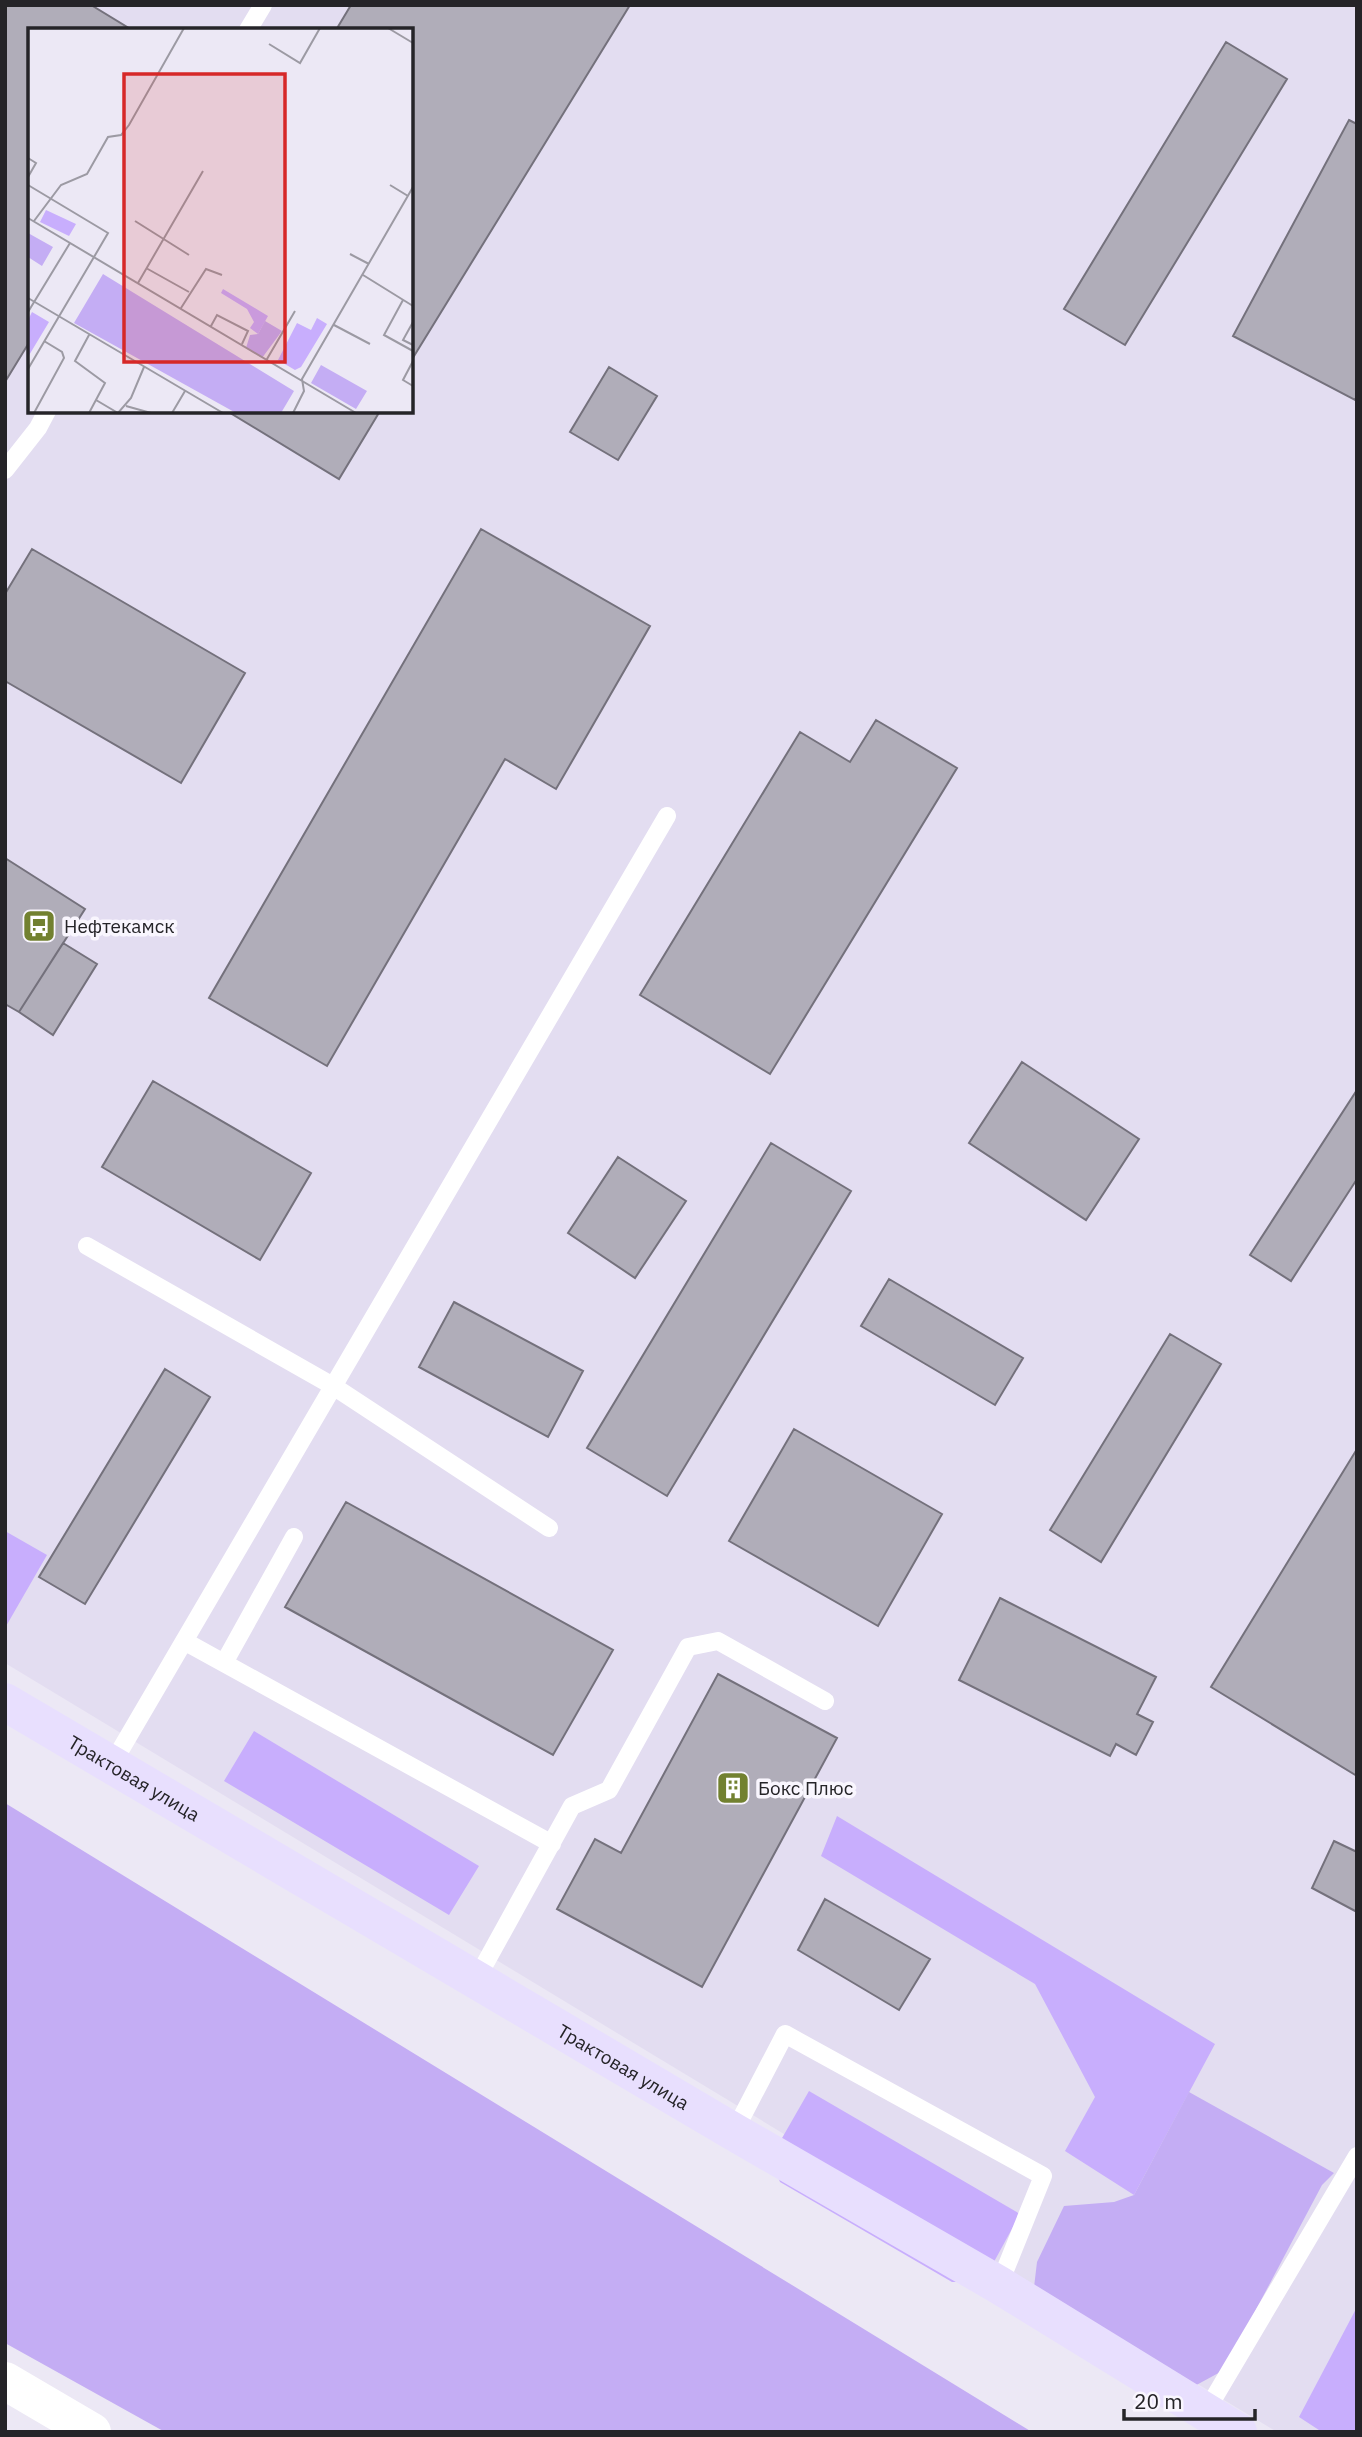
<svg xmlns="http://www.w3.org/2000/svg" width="1362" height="2437" font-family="'IBM Plex Sans',sans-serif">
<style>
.built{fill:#e3ddf1;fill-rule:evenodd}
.green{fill:#c8aefd}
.forest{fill:#c4adf4}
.building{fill:#b0adb9;stroke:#74717c;stroke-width:2}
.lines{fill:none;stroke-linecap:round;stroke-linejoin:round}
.lane{stroke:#fff;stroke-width:18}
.secondary{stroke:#fff;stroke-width:38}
.primary{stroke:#e8dffe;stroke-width:38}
.labels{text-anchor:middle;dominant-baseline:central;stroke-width:7;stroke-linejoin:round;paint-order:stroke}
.poi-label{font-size:19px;fill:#252428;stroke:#f9f6fe;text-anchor:start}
.street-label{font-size:19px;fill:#252428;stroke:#f9f6fe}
.inset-road{fill:none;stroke:#9c9aa3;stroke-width:2}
.view{fill:#d62828;fill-opacity:0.15;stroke:#d62828;stroke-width:3.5}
.inset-edge{fill:none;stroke:#252428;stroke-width:3.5}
</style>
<rect width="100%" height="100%" fill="#ece8f5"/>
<!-- built -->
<path class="built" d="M5,5H1357V2432H1277L5,1663ZM30,30H411V411H30Z"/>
<!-- green -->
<path class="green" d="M5,1531L47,1555L5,1628Z
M254,1731L479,1866L449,1915L224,1781Z
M837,1816L1215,2044L1134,2195L1065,2151L1095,2097L1035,1984L821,1856Z
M809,2091L1020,2214L983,2282H952L780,2182L770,2159Z
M1357,2307V2432H1322L1299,2417Z"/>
<!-- forest -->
<path class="forest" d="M5,1803L1032,2432H165L5,2343Z
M1189,2092L1334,2173L1322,2185L1224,2370L1167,2401L1030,2321L1037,2262L1064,2206L1114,2202L1134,2195Z"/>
<!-- building -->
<path class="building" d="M5,5H91L132,30H30V341L5,382Z
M351,5H630L411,361V30H336Z
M1226,42L1287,79L1125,345L1064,309Z
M1349,120L1357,124V396L1355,400L1233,336Z
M609,367L657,396L618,460L570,432Z
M227,411H380L339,479Z
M481,529L650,626L556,789L505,759L327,1066L209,998Z
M32,549L245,673L181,783L5,681V594Z
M876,720L957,768L770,1074L640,995L800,732L850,762Z
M5,858L85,909L19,1012L5,1004Z
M63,943L97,964L53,1035L19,1012Z
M1022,1062L1139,1139L1086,1220L969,1143Z
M153,1081L311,1173L260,1260L102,1167Z
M1357,1090V1179L1291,1281L1250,1255Z
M771,1143L851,1191L667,1496L587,1448Z
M618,1157L686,1201L635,1278L568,1233Z
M889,1279L1023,1358L995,1405L861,1326Z
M454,1302L583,1371L548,1437L419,1367Z
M1170,1334L1221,1364L1101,1562L1050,1530Z
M165,1369L210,1397L85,1604L39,1577Z
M794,1429L942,1514L878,1626L729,1541Z
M1357,1449V1776L1211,1687Z
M346,1502L613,1650L553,1755L285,1607Z
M1000,1598L1156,1677L1137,1714L1153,1722L1136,1755L1116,1744L1110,1756L959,1680Z
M718,1674L837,1738L702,1987L557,1909L595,1839L621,1853Z
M1334,1841L1357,1852V1912L1312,1888Z
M825,1899L930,1959L899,2010L798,1950Z"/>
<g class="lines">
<!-- lane -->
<path class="lane" d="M248,30L263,5
M5,470L38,428L47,411
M87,1246L333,1386L549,1528
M184,1641L552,1844
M224,1663L294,1537
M111,1766L667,816
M476,1980L572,1806L609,1790L688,1647L718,1641L825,1701
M734,2132L785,2034L1043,2176L999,2285
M1205,2413L1357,2156"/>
<!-- secondary -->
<path class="secondary" d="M5,2381L92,2432"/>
<!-- primary -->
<path class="primary" id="s1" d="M5,1702L734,2132L999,2285L1238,2432"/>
</g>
<!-- icons -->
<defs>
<symbol id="bus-square" viewBox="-11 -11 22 22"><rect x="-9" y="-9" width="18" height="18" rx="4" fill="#728130" stroke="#f9f6fe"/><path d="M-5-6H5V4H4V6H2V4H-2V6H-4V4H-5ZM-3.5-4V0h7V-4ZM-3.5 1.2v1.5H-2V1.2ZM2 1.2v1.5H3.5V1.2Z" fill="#fff"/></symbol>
<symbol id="building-square" viewBox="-11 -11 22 22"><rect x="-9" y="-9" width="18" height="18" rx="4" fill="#728130" stroke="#f9f6fe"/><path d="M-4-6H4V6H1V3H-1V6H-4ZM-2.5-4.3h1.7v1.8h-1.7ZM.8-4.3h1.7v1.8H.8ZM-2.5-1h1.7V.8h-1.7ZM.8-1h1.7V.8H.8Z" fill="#fff"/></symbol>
</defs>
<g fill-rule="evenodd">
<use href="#bus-square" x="20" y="907" width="38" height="38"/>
<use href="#building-square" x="714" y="1769" width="38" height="38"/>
</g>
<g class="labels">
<!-- poi labels -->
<g class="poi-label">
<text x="64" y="926">Нефтекамск</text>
<text x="758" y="1788">Бокс Плюс</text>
</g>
<!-- street labels -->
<g class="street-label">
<text stroke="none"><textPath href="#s1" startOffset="150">Трактовая улица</textPath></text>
<text stroke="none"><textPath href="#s1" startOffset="718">Трактовая улица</textPath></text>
</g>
</g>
<!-- overview -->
<g transform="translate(28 28)">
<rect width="385" height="385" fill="#ece8f5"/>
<path d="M18,182L48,196L41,208L12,194ZM195,261L240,288L230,306L222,300L226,294L219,281L193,265ZM4,284L21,294L0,329V292ZM289,290L299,296L273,339L267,342L250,332L269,295L283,302Z" fill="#c8aefd"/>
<path d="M0,205L25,219L14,238L0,229ZM75,246L266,363L253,385H208L46,295ZM237,293L254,303L234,330L218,320L222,307L230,306ZM293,337L339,363L328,381L283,355Z" fill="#c4adf4"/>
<path class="inset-road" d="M360,0L385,15M241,16L272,35L292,0M0,130L8,135L0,149M0,157L80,205L66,229M362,157L380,168M0,190L328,385M6,193L33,157L59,146L80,109L93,107L101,97L156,0M107,193L161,227M322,226L341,236M118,240L161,264M335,247L385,278M110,255L175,143M0,270L195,385M375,272L356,307L385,323M153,280L178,241L194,247M0,284L42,215M385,294L375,312L385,317M306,297L342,316M183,298L189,287L220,303L214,316M239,331L267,283M385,333L375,352L385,358M0,341L66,229M68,372L90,385L103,370L116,339M98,378L123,385M6,385L36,330L34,324L16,313M61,385L77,355L47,333L61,307M144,385L157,363M265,385L276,363L274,351L385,159"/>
<path class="view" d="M96,46H257V334H96Z"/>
<rect width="385" height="385" class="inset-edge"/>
</g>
<!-- border -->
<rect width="1362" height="2437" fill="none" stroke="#252428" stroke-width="14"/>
<!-- scale -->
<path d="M1124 2409v10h131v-10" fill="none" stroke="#252428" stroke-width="3.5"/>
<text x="1134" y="2409" font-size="21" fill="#252428" stroke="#f9f6fe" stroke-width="5" paint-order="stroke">20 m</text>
</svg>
